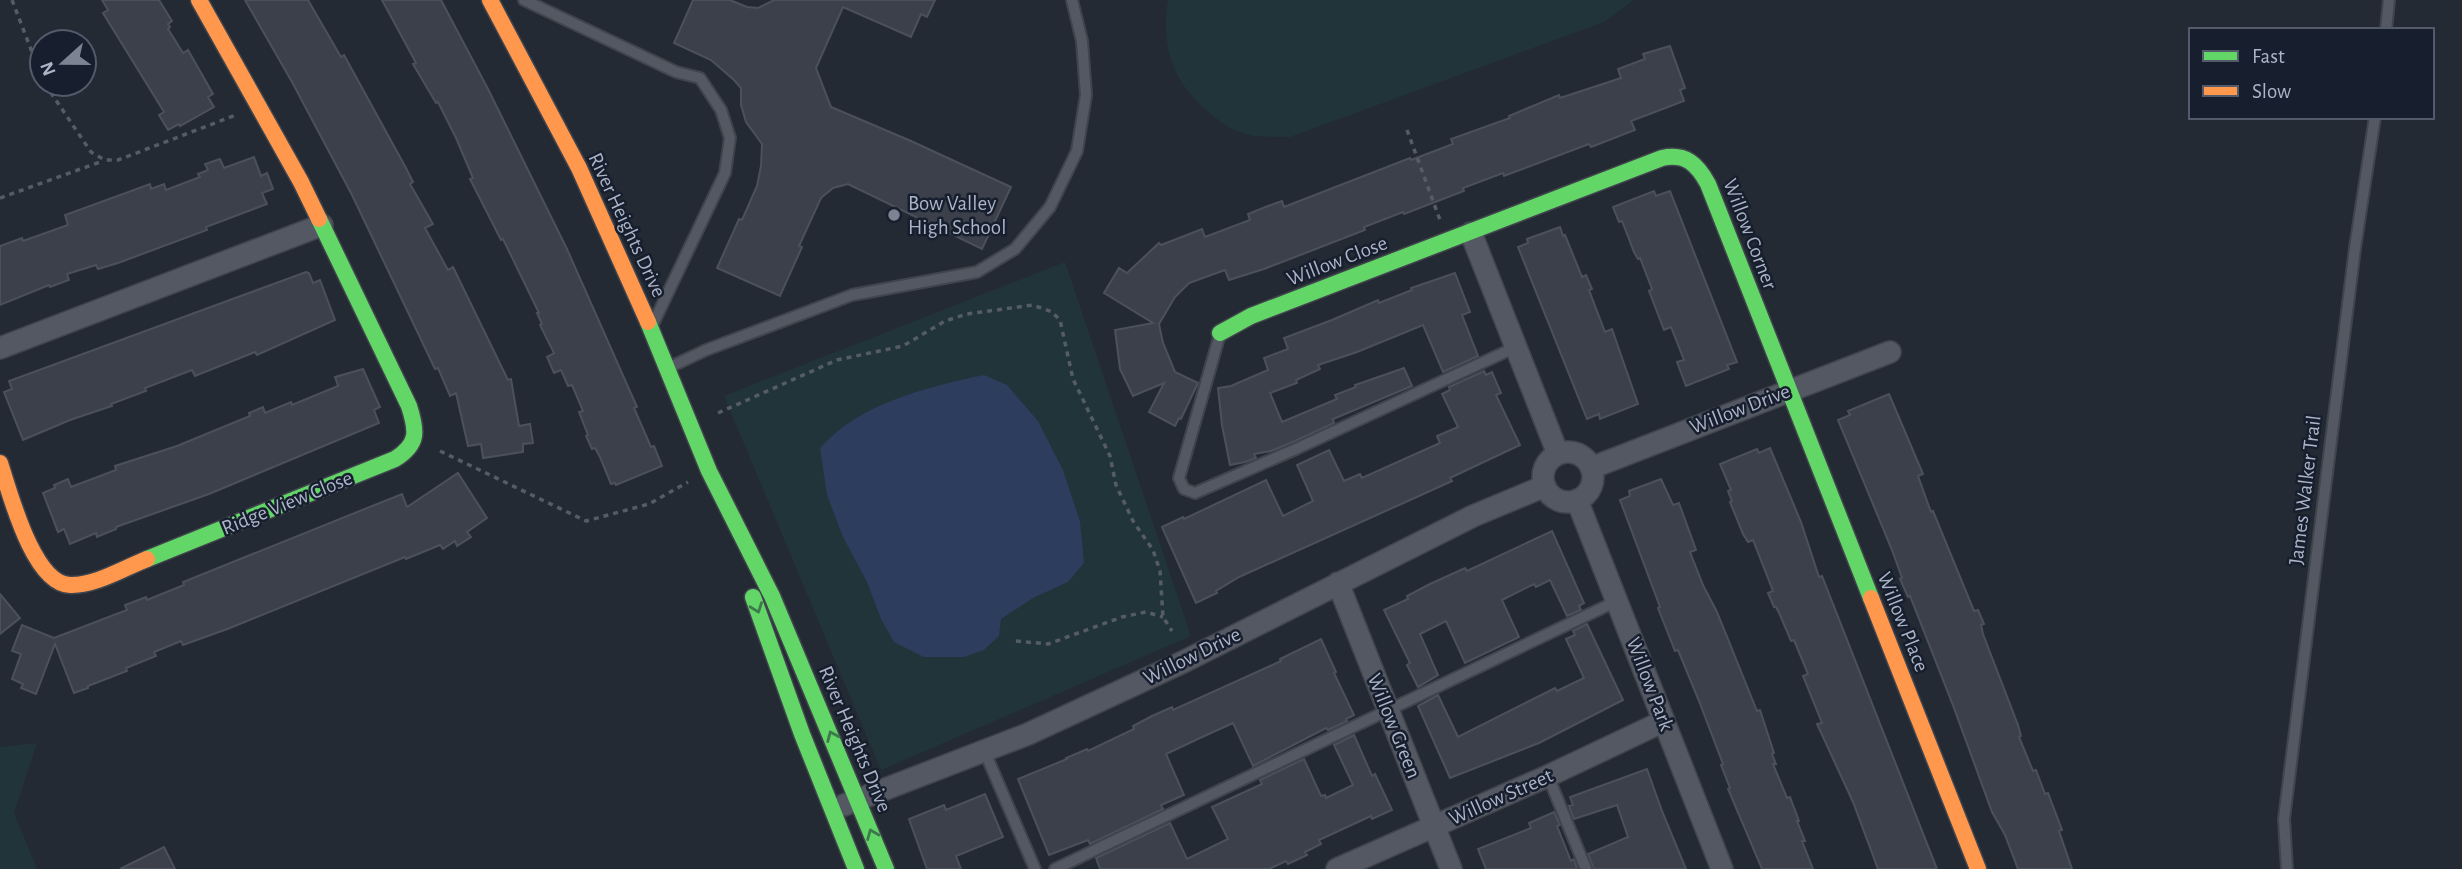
<svg xmlns="http://www.w3.org/2000/svg" width="2462" height="869" font-family="'Alegreya Sans',sans-serif">
<style>
.green{fill:#21343a}
.water{fill:#2c3d5d}
.building{fill:#3c404a;stroke:#4b515c;stroke-width:2}
.lines{fill:none;stroke-linecap:round;stroke-linejoin:round}
.lane-casing{stroke:#40444c;stroke-width:14}
.street-casing{stroke:#40444c;stroke-width:24}
.fast-casing{stroke:#40444c;stroke-width:19}
.slow-casing{stroke:#40444c;stroke-width:19}
.path{stroke:#565c66;stroke-width:3.5;stroke-dasharray:5 5;stroke-linecap:butt}
.lane{stroke:#545862;stroke-width:10}
.street{stroke:#545862;stroke-width:21}
.fast{stroke:#63d668;stroke-width:16}
.slow{stroke:#ff974d;stroke-width:16}
.oneway{stroke:#3d7a4b}
.poi-dot{fill:#7c8494;stroke:#171f2e;stroke-width:2.5}
.labels{text-anchor:middle;dominant-baseline:central;stroke-width:5;stroke-linejoin:round;paint-order:stroke}
.poi-label{font-size:21px;fill:#acb4c7;stroke:#171f2e;text-anchor:start}
.street-label{font-size:21px;fill:#acb4c7;stroke:#171f2e}
</style>
<rect width="100%" height="100%" fill="#242a34"/>
<!-- green -->
<path class="green" d="M1168,0H1634L1604,22L1290,137C1276,136 1259,138 1246,134C1231,130 1220,122 1208,112C1172,80 1161,48 1168,0Z
M1065,262L1191,636L881,770L724,396Z
M37,743L14,813L37,869H0V747Z"/>
<!-- water -->
<path class="water" d="M984,375L1007,385L1038,421L1063,470L1080,521L1084,563L1068,582L1033,598L1001,619L999,636L984,650L964,657H924L894,642L881,619L867,582L843,537L827,495L820,448C860,403 927,387 984,375Z"/>
<!-- building -->
<path class="building" d="M102,0H159L172,21L168,24L170,27L168,29L183,53L188,50L213,94L208,97L214,107L180,126L179,124L168,130L159,115L164,112L103,13L108,10Z
M245,0H308L341,57L344,55L406,168L413,182L410,184L433,224L425,228L448,270L453,267L508,380L511,379L519,426L530,424L533,443L523,444V452L483,458L481,444L468,446L456,393L450,396L438,368L435,369L352,195L292,82Z
M382,0H441L488,89L567,249L637,407L634,408L651,447L654,446L662,466L616,485L615,483L611,484L600,457L595,448L592,449L586,436L588,435L579,412L583,411L572,385L568,386L561,370L554,373L547,357L554,353L540,325L542,324L537,313H539L503,239L501,240L470,179L473,178L456,138L438,102L436,103L413,64L416,63Z
M693,0H730L747,7L758,8L774,0H935L927,17L921,14L911,37L843,7L816,68L831,107L911,141L1011,187L982,249L848,184L833,188L821,198L799,246L802,247L780,296L717,268L739,219L742,220L757,186L761,166L762,144L746,122L741,105V88L734,80L711,60L674,43Z
M1670,46L1685,88L1680,90L1684,101L1631,121L1635,130L1591,147L1589,144L1504,176L1503,173L1463,188L1464,191L1404,214L1403,212L1364,227L1365,230L1264,269L1229,280L1225,270L1189,283L1175,297L1159,324L1163,343L1175,372L1198,383L1181,419L1179,418L1175,426L1149,412L1164,383L1133,396L1120,369L1115,330L1153,323L1104,293L1119,268L1127,273L1159,243L1161,245L1202,229L1205,237L1250,220L1248,214L1268,206L1282,201L1284,207L1410,158L1411,160L1453,144L1451,139L1510,118L1509,116L1559,95L1560,98L1621,78L1618,69L1645,59L1643,54Z
M254,157L261,176L267,173L273,189L262,193L267,204L206,227L207,230L118,263L98,269L96,265L67,274L69,280L50,287L49,285L0,305V246L22,238L23,241L68,225L65,215L150,184L151,189L164,184L166,190L200,177L198,174L208,170L205,164L220,159L224,168Z
M1654,191L1656,196L1670,191L1737,362L1727,365L1729,369L1686,386L1677,362L1684,360L1671,327L1664,330L1649,291L1652,289L1640,258L1638,259L1634,252L1622,221L1619,222L1613,207Z
M1560,227L1563,236L1565,235L1582,277L1586,275L1592,289L1589,290L1605,332L1612,329L1638,404L1600,419L1599,414L1587,419L1518,247L1528,243L1527,239Z
M306,272L309,273L313,283L320,280L335,320L257,355L255,352L195,376L192,370L145,388L146,391L111,404L112,406L70,420L23,440L4,392L12,389L9,381Z
M1455,273L1470,312L1462,315L1478,356L1443,372L1423,325L1357,352L1318,365L1320,369L1296,380L1297,383L1270,393L1282,422L1337,399L1335,395L1356,387L1355,385L1404,368L1412,386L1333,419L1334,423L1293,442L1271,451L1254,454L1256,458L1245,462L1230,465L1222,425L1218,388L1231,386L1268,370L1264,358L1288,349L1284,338L1332,320L1378,300L1379,303L1412,290L1411,288Z
M363,369L380,407L374,410L379,423L209,494L116,527V529L97,537L96,533L70,544L64,529L58,532L43,493L55,488L54,485L68,479L71,487L116,470L115,466L177,446L250,416L249,413L263,407L265,413L291,402L292,405L338,386L335,377Z
M1484,371L1486,375L1492,372L1501,393L1496,395L1520,445L1450,478L1452,481L1419,496L1239,577L1216,591L1217,593L1196,603L1162,527L1183,517L1184,519L1266,480L1283,516L1313,501L1297,465L1329,450L1344,481L1360,474L1362,478L1440,443L1437,436L1458,427L1442,394L1450,390L1449,387Z
M1889,394L1923,474L1918,476L1931,512L1933,511L1974,611L1978,610L1984,624L1981,625L1983,634L2018,725L2021,736L2019,737L2033,771L2036,770L2045,794L2048,793L2062,830L2059,831L2072,869H2018L2005,835L1992,812L1954,708L1910,596L1908,597L1900,579L1902,578L1892,550L1838,420L1850,415L1848,411Z
M1770,448L1801,522L1819,577L1822,576L1937,869H1878L1853,802L1817,724L1822,723L1803,676L1808,674L1794,640L1791,641L1780,615L1776,607H1774L1768,593L1773,591L1753,540L1748,542L1743,534L1730,502L1732,501L1728,491L1731,490L1720,464L1757,449L1759,453Z
M458,473L487,518L467,532L471,537L457,546L455,541L443,549L440,545L406,559L405,557L230,628L183,645L181,641L154,652L156,656L126,668L127,671L88,686V688L74,693L55,644L36,694L21,688L23,684L12,679L21,654L12,651L22,625L54,638L127,610L125,605L146,597L147,600L184,585L183,582L402,494L407,507Z
M1661,479L1673,505L1679,503L1696,550L1690,552L1703,585L1717,612L1757,711L1760,710L1774,753L1772,754L1776,764H1773L1787,798L1790,797L1799,821H1797L1805,841H1802L1813,869H1762L1728,789L1730,788L1721,765L1723,764L1699,701L1678,650L1675,651L1658,608L1660,607L1620,500L1630,496L1629,491Z
M1552,531L1584,603L1579,606L1581,610L1567,616L1550,580L1536,587L1534,584L1502,600L1519,637L1465,663L1446,621L1420,634L1438,675L1418,687L1407,665L1410,663L1384,610L1408,599L1407,596L1430,584L1465,568L1467,571Z
M0,594L20,618L0,634Z
M1587,624L1623,700L1539,743L1450,778L1418,706L1438,695L1458,737L1555,688L1557,691L1584,678L1566,639L1575,635L1573,631Z
M1321,639L1336,672L1334,673L1354,715L1346,719L1347,721L1328,730L1326,728L1253,766L1233,723L1200,738L1166,754L1184,795L1161,805L1163,809L1090,844L1088,840L1049,855L1018,779L1067,759L1066,758L1087,749L1088,751L1134,729L1133,726L1152,716L1172,707L1173,710L1281,661L1280,659Z
M1354,735L1372,776L1375,774L1392,810L1372,819L1371,816L1319,840L1321,844L1305,852L1307,855L1288,864L1286,861L1269,869H1100L1096,858L1170,823L1187,859L1228,839L1212,807L1262,784L1260,780L1304,759L1321,796L1325,795L1326,798L1353,785L1334,745Z
M1647,769L1662,811L1686,869H1594L1588,854L1628,837L1617,805L1574,819L1569,806L1573,805L1570,797Z
M985,794L1003,837L956,856L961,869H927L909,819L944,805L946,810Z
M1554,812L1560,825L1557,826L1571,861L1574,859L1577,869H1486L1478,849L1531,828L1529,823Z
M164,847L175,869H120Z"/>
<g class="lines">
<defs>
<path id="lane" d="M524,0L676,72L700,78L721,110L730,138L725,173L654,322
M2386,30L2389,0
M1220,334L1179,478L1184,489L1195,493L1296,449L1516,347
M670,367L706,350L852,295L977,272L1015,249L1050,207L1077,151L1086,95L1082,41L1072,0
M984,750L1035,869
M1548,776L1586,869
M1055,869L1617,601
M2287,869L2284,819L2355,248L2375,117"/>
<path id="street" d="M1471,233L1558,454
M0,348L322,225
M1543 477a25 25 0 1 1 50 0a25 25 0 1 1-50 0Z
M1591,468L1890,352
M1577,500L1722,869
M1338,583L1451,869
M844,805L1028,734L1183,662L1473,516L1545,486
M1337,869L1548,776L1664,721"/>
<path id="fast" d="M648,322L709,471L772,596L886,869
M1220,333L1251,316L1662,158C1686,153 1697,164 1708,184L1871,598
M147,559L395,459C419,444 417,431 409,406L319,219
M753,597L802,734L856,869"/>
<path id="slow" d="M199,0L301,182L319,219
M490,0L579,168L648,322
M0,463C10,493 33,584 70,585C95,586 124,568 147,559
M1871,598L1978,869"/>
</defs>
<!-- lane casing -->
<use href="#lane" class="lane-casing"/>
<!-- street casing -->
<use href="#street" class="street-casing"/>
<!-- fast casing -->
<use href="#fast" class="fast-casing"/>
<!-- slow casing -->
<use href="#slow" class="slow-casing"/>
<!-- path -->
<path class="path" d="M12,0L42,78
M45,84L91,152L105,160H118L236,115
M1407,130L1440,220
M0,198L103,161
M718,413L837,360L903,346L945,321L967,314L1033,305L1052,312L1060,320L1073,379L1110,456L1116,485L1133,521L1153,550L1160,571L1163,617L1172,631
M440,451L586,521L649,504L688,482
M1016,641L1048,644L1122,617L1146,612L1163,617"/>
<!-- lane -->
<use href="#lane" class="lane"/>
<!-- street -->
<use href="#street" class="street"/>
<!-- fast -->
<use href="#fast" class="fast"/>
<!-- slow -->
<use href="#slow" class="slow"/>
</g>
<!-- one-way arrows -->
<defs><path id="oneway-chevron" d="M-2-3.5L2.5 0L-2 3.5" fill="none" stroke-width="1.6" stroke-linecap="round" stroke-linejoin="round" transform="scale(1.75)"/></defs>
<g class="oneway">
<use href="#oneway-chevron" transform="translate(757 608) rotate(70)"/>
<use href="#oneway-chevron" transform="translate(832 736) rotate(-113)"/>
<use href="#oneway-chevron" transform="translate(872 834) rotate(-112)"/>
</g>
<!-- markers -->
<circle class="poi-dot" cx="894" cy="215" r="7"/>
<g class="labels">
<!-- poi labels -->
<g class="poi-label">
<text x="908" y="203">Bow Valley<tspan x="908" dy="24">High School</tspan></text>
</g>
<!-- street labels -->
<g class="street-label">
<text transform="translate(627 225) rotate(65)">River Heights Drive</text>
<text transform="translate(1750 234) rotate(69)">Willow Corner</text>
<text transform="translate(1337 261) rotate(-21)">Willow Close</text>
<text transform="translate(1740 409) rotate(-21)">Willow Drive</text>
<text transform="translate(2305 490) rotate(-83)">James Walker Trail</text>
<text transform="translate(287 503) rotate(-22)">Ridge View Close</text>
<text transform="translate(1903 622) rotate(68)">Willow Place</text>
<text transform="translate(1192 656) rotate(-26)">Willow Drive</text>
<text transform="translate(1650 684) rotate(69)">Willow Park</text>
<text transform="translate(1394 726) rotate(68)">Willow Green</text>
<text transform="translate(855 739) rotate(67)">River Heights Drive</text>
<text transform="translate(1501 797) rotate(-24)">Willow Street</text>
</g>
</g>
<!-- legend -->
<rect x="2189" y="28" width="245" height="91" fill="#171f2e" stroke="#535b6b" stroke-width="2"/>
<rect x="2203" y="51" width="35" height="10" fill="#63d668" stroke="#535b6b" stroke-width="2"/>
<text x="2252" y="63" font-size="21" fill="#acb4c7">Fast</text>
<rect x="2203" y="86" width="35" height="10" fill="#ff974d" stroke="#535b6b" stroke-width="2"/>
<text x="2252" y="98" font-size="21" fill="#acb4c7">Slow</text>
<!-- north arrow -->
<g transform="translate(63 63) rotate(249)"><circle r="33" fill="#171f2e" stroke="#535b6b" stroke-width="2"/>
<path d="M0-5L12 26L0 18L-12 26Z" fill="#7c8494"/>
<text y="-10" font-size="19" font-weight="bold" text-anchor="middle" fill="#acb4c7">N</text>
</g>
</svg>
